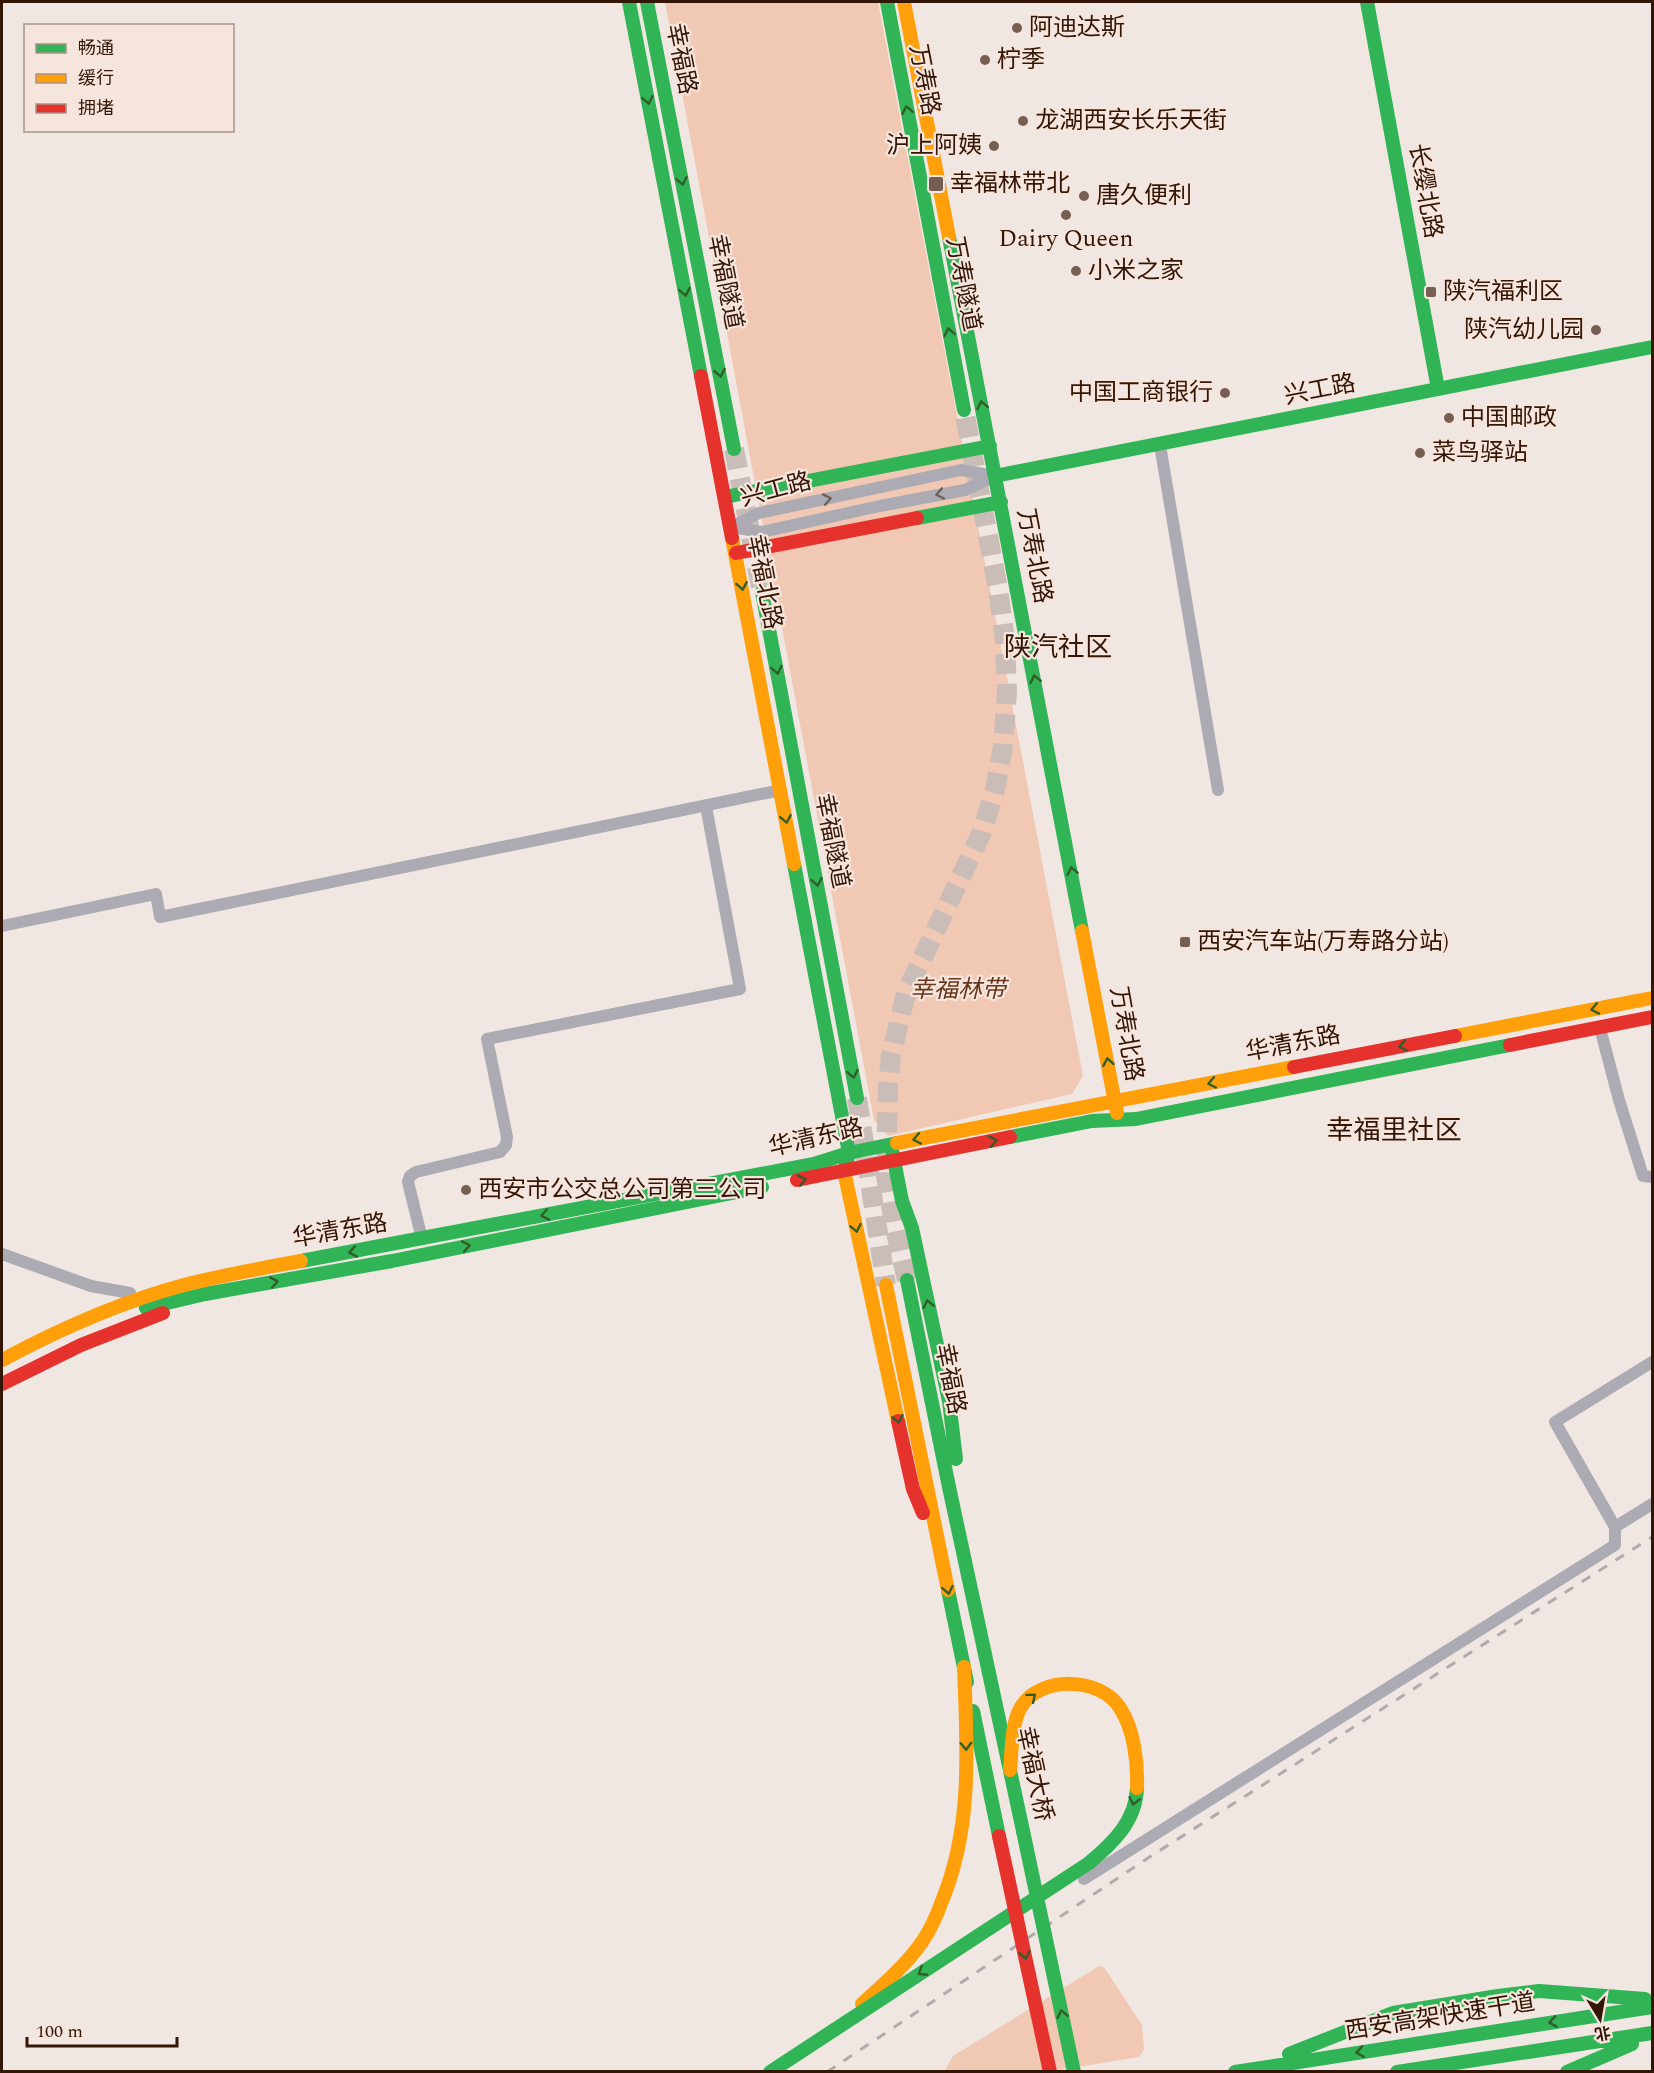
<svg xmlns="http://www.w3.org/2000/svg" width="1654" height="2073" font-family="Spectral,'Noto Sans SC',serif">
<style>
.green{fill:#f1c8b3}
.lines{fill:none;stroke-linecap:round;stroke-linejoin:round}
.primary-tunnel{stroke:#cabdb7;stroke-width:20;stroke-dasharray:20 10;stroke-linecap:butt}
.street{stroke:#acabb3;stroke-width:12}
.fast{stroke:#30b455;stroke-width:14}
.slow{stroke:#ff9f0a;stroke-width:14}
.jam{stroke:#e5322d;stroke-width:14}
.rail{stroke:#b0abac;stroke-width:3;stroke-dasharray:10 10;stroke-linecap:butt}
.fast-bridge{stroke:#30b455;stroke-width:14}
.slow-bridge{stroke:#ff9f0a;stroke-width:14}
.jam-bridge{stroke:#e5322d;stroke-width:14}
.oneway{stroke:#325d29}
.oneway2{stroke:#70605c}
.poi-dot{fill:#755f53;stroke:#f6e5dd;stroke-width:2}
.labels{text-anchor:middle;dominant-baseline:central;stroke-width:4.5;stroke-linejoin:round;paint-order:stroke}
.poi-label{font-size:24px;fill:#331605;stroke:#f6e5dd;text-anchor:start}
.street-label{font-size:24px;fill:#331605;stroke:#f6e5dd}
.park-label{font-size:24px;font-style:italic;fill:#66371c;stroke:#f6e5dd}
.quarter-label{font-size:27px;fill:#331605;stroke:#f6e5dd}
</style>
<rect width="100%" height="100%" fill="#f0e7e3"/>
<!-- green -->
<path class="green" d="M665,2H878L1083,1076L1072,1094L888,1136L874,1120Z
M1099,1966L1104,1967L1142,2025L1144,2050L1139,2057L1053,2071L947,2072L946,2068L953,2056Z"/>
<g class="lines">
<!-- primary-tunnel -->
<path class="primary-tunnel" d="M734,449L762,592
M857,1098L886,1285
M907,1280L894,1224L886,1176L888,1086L891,1056L906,993L982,832L995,790L1003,746L1007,693L1005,640L998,589L964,410"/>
<!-- street -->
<path class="street" d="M1160,445L1218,790
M731,527L759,513L961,470L995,476
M731,527L762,532L880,506L965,490L995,476
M2,926L156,894L160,917L781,790
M1600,1028L1619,1100L1643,1176L1652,1177
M422,1239L408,1182L410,1176L416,1172L500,1152L506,1145L507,1137L487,1039L740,989L706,806
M2,1254L91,1286L130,1293
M1615,1527L1652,1504
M1084,1879L1615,1545V1527L1555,1422L1652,1362"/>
<!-- fast -->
<path class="fast" d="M629,2L701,376
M647,2L734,449
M887,2L964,410
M1367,2L1438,389
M949,237L1082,931
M995,476L1652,347
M725,497L990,446
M917,518L1001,502
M762,592L857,1098
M794,864L849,1153L846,1164
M1010,1137L1092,1121L1136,1119L1510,1045
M892,1150L902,1201L912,1228L949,1401L956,1459
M301,1261L814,1164L849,1153L897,1143
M907,1280L949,1487L1023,1831
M146,1308L205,1294L392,1261L762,1187
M948,1590L967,1682
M973,1711L999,1836
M1289,2054L1393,2013L1498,1996L1539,1991L1645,1999
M1235,2072L1652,2007
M1397,2072L1652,2033
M1567,2072L1632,2044"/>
<!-- slow -->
<path class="slow" d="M904,2L949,237
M732,538L794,864
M1082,931L1117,1113
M1455,1036L1652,998
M897,1143L1294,1067
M844,1171L898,1421
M886,1285L948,1590
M2,1360C60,1329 120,1302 184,1285C223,1275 262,1268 301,1261
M862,2004C883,1985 906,1965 922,1942C931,1929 937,1915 942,1901C973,1826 967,1747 964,1667"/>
<!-- jam -->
<path class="jam" d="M701,376L732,538
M736,553L917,518
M1510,1045L1652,1017
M1294,1067L1455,1036
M797,1180L1010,1137
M2,1384L81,1345L163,1313
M898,1421L913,1489L923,1513"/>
<!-- rail -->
<path class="rail" d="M827,2072L1148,1858L1652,1537"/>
<!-- fast-bridge -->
<path class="fast-bridge" d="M1023,1831L1074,2072
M770,2072L1089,1863C1113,1843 1136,1821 1137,1788"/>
<!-- slow-bridge -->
<path class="slow-bridge" d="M1010,1770C1012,1751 1011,1724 1021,1707C1040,1675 1101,1677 1120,1708C1134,1729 1138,1763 1137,1788"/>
<!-- jam-bridge -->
<path class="jam-bridge" d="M999,1836L1050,2072"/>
</g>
<!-- one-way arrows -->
<defs><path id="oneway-chevron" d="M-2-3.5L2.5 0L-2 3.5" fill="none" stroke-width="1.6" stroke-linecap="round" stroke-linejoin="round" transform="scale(1.5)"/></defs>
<g class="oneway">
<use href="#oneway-chevron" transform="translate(648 100) rotate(79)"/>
<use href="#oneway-chevron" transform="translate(907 110) rotate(-101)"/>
<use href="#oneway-chevron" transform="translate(682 181) rotate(79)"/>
<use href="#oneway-chevron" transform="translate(685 292) rotate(79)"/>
<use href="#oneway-chevron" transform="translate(949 332) rotate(-101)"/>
<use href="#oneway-chevron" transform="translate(720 373) rotate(79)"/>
<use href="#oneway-chevron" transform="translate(982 405) rotate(-101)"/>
<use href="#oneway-chevron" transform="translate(742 586) rotate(80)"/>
<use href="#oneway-chevron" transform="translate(777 670) rotate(79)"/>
<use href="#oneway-chevron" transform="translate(1035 679) rotate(-101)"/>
<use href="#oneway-chevron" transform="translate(786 819) rotate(79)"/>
<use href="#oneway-chevron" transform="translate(1072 871) rotate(-101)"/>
<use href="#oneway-chevron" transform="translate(817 882) rotate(79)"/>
<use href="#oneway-chevron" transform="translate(1595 1009) rotate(169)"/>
<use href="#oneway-chevron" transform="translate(1403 1046) rotate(169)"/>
<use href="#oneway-chevron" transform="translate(1108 1062) rotate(-100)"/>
<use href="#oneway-chevron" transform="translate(853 1074) rotate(79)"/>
<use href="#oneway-chevron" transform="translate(1212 1083) rotate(169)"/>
<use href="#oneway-chevron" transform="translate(917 1139) rotate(169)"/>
<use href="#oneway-chevron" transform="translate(993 1141) rotate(-11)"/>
<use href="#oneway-chevron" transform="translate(802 1180) rotate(-11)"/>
<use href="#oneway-chevron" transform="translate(545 1215) rotate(169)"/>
<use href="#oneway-chevron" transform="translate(856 1228) rotate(78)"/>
<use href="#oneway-chevron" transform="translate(466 1246) rotate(-11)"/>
<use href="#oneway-chevron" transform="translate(353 1252) rotate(170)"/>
<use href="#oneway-chevron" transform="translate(274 1282) rotate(-10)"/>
<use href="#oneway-chevron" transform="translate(928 1304) rotate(-102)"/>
<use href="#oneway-chevron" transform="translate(898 1419) rotate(78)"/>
<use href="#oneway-chevron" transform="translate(948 1590) rotate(79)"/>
<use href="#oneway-chevron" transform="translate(1032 1697) rotate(-40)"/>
<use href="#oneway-chevron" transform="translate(966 1746) rotate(88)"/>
<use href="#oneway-chevron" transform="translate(1134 1801) rotate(102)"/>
<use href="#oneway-chevron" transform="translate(1025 1955) rotate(78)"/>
<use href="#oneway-chevron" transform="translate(922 1972) rotate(147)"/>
<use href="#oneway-chevron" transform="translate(1062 2014) rotate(-102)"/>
<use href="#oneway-chevron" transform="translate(1553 2022) rotate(171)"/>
<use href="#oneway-chevron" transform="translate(1360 2052) rotate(171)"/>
</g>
<g class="oneway2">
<use href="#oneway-chevron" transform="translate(940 494) rotate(169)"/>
<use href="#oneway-chevron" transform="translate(827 499) rotate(-11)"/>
</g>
<!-- markers -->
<g class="poi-dot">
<circle cx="1017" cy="28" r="6"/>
<circle cx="985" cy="60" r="6"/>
<circle cx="1023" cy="121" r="6"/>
<circle cx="994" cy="146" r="6"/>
<rect x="928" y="176" width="16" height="16" rx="3"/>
<circle cx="1084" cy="196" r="6"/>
<circle cx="1066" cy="215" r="6"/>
<circle cx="1076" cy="271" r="6"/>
<rect x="1425" y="286" width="12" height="12" rx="3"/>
<circle cx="1596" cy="330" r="6"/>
<circle cx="1225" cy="393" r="6"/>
<circle cx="1449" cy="418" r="6"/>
<circle cx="1420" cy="453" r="6"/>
<rect x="1179" y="936" width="12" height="12" rx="3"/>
<circle cx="466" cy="1190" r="6"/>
</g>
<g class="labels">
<!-- poi labels -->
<g class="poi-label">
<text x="1029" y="28">阿迪达斯</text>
<text x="997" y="60">柠季</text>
<text x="1035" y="121">龙湖西安长乐天街</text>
<text x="982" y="146" text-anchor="end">沪上阿姨</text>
<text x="950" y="184">幸福林带北</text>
<text x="1096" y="196">唐久便利</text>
<text x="1066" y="239" text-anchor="middle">Dairy Queen</text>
<text x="1088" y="271">小米之家</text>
<text x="1443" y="292">陕汽福利区</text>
<text x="1584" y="330" text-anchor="end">陕汽幼儿园</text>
<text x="1213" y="393" text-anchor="end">中国工商银行</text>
<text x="1461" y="418">中国邮政</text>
<text x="1432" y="453">菜鸟驿站</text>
<text x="1197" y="942">西安汽车站(万寿路分站)</text>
<text x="478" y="1190">西安市公交总公司第三公司</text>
</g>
<!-- street labels -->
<g class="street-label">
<text transform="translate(681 59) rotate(79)">幸福路</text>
<text transform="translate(924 80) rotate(79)">万寿路</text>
<text transform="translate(1425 191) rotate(80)">长缨北路</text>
<text transform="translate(725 282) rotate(79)">幸福隧道</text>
<text transform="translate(963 284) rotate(79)">万寿隧道</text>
<text transform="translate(1320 390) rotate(-11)">兴工路</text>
<text transform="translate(776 490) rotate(-15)">兴工路</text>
<text transform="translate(1034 556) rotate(79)">万寿北路</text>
<text transform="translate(764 582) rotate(79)">幸福北路</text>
<text transform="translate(832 841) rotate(79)">幸福隧道</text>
<text transform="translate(1126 1034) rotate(80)">万寿北路</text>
<text transform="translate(1293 1044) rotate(-11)">华清东路</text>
<text transform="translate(816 1138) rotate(-13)">华清东路</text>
<text transform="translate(340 1231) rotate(-10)">华清东路</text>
<text transform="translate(950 1379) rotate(79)">幸福路</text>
<text transform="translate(1034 1774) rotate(78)">幸福大桥</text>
<text transform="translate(1440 2017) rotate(-9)">西安高架快速干道</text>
</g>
<!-- park labels -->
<g class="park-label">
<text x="958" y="990">幸福林带</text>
</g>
<!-- quarter labels -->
<g class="quarter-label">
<text x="1058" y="648">陕汽社区</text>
<text x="1394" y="1131">幸福里社区</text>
</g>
</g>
<!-- border -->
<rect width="1654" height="2073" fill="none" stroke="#331605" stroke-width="6"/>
<!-- legend -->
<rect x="24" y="24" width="210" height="108" fill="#f6e5dd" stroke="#a89287" stroke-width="1.5"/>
<rect x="36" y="44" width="30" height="9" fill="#30b455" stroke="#a89287" stroke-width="1.5"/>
<text x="78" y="54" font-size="18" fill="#331605">畅通</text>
<rect x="36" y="74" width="30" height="9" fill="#ff9f0a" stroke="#a89287" stroke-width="1.5"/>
<text x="78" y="84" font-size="18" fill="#331605">缓行</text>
<rect x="36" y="104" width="30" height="9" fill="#e5322d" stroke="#a89287" stroke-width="1.5"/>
<text x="78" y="114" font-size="18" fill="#331605">拥堵</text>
<!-- north arrow -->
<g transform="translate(1600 2019) rotate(169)" stroke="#f6e5dd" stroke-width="4.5" paint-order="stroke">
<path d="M0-4.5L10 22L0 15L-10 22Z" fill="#331605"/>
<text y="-9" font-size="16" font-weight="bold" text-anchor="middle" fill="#331605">北</text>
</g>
<!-- scale -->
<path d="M27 2037v9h150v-9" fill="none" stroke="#331605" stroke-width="3"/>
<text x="36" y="2037" font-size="18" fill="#331605" stroke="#f6e5dd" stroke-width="4.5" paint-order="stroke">100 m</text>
</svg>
